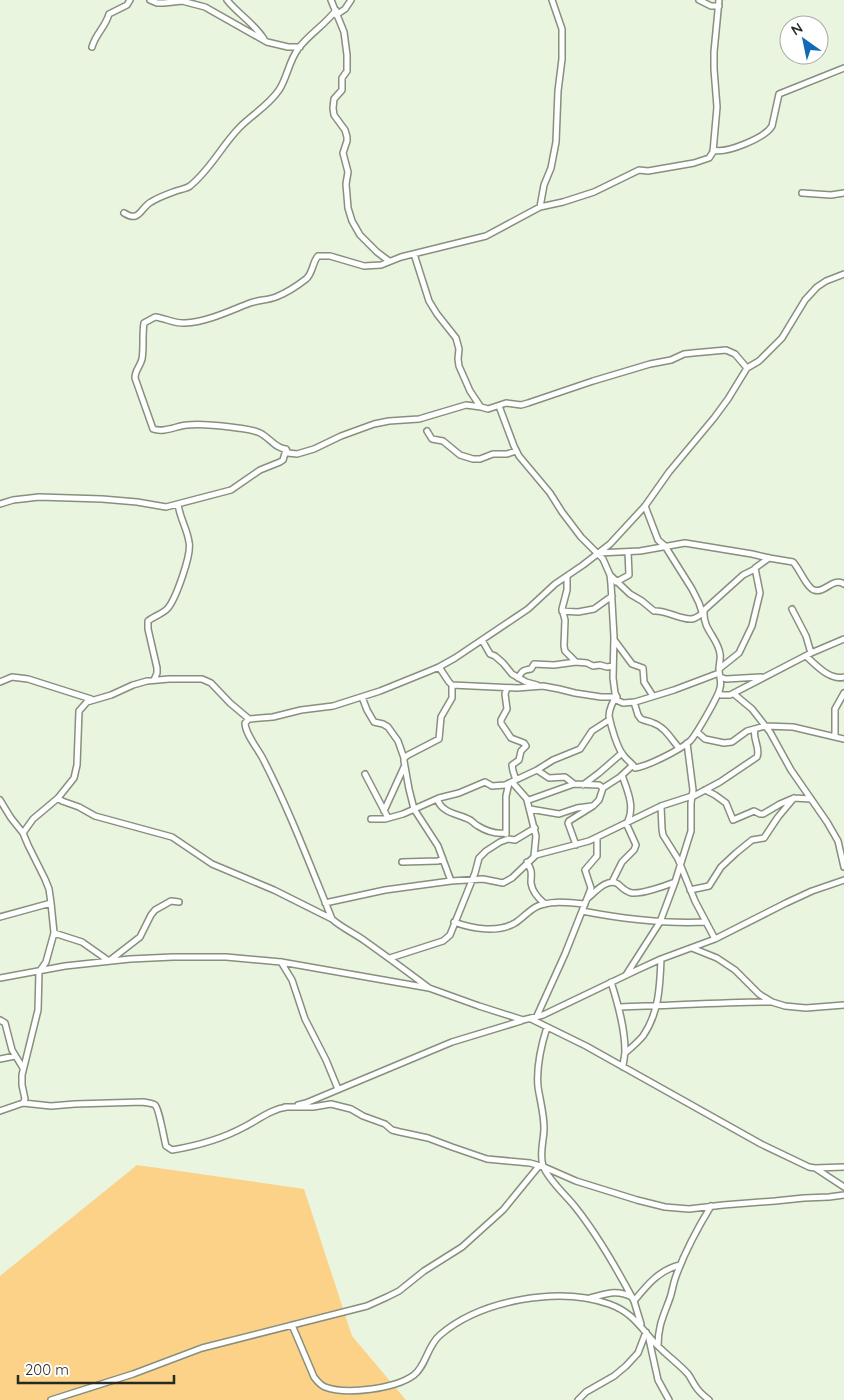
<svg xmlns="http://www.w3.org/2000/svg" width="844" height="1400" font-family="Quicksand,sans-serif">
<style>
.green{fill:#fbd287}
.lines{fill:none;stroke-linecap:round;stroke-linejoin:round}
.street-casing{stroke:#86907d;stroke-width:8}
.street{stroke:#fff;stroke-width:5}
</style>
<rect width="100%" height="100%" fill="#e9f5df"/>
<!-- green -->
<path class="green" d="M137,1165L304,1189L352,1336L406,1400H0V1276Z"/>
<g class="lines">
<defs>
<path id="street" d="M150,0L157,3H164L182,1L205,7L267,42L288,47H300
M227,0C238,14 254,23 264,39
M331,0L344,32L347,55V71L342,78V90L334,99L333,108L334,115L345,130L347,137V141L343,153L348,172L346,184L348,208L352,221L360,235L377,252L389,261
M699,0L711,6H719
M336,15L345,9L351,0
M92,47C96,33 105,28 109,14L127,5L130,0
M713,150C726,154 765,138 772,126L779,94L844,68
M802,193L831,195L844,193
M540,207L544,185L551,168L556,142L558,91L562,59V29L552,0
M124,213C140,223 140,208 151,202C159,197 168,194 176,191C181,189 186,189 190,186C211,169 222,145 240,127C252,115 269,105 279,90C287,78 289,61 298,49C308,35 325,25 336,10
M414,254L429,301L437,314L456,338L459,349L458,359L459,366L470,391L480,406
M747,368L759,361L782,338L805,300L817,287L826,281L844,274
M499,406L514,446L519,456L550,493L562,512L581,537L603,559L610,575L611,584L614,637L613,678L615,693L617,697C613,700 609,710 609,716C611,726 617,748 624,756C627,760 632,763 635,768C648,766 680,750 690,741C696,735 718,697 720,688C722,682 719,676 719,669C719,664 721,659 720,654C718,638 703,630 704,612H702L699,603L692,589L665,546L658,540L645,506
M427,431L432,439L443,441L460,455L473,459H480L493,454H507L516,451
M0,504L13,500L39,497L102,499L137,502L166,507L231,490L260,470L280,462L283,460L286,450
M598,553L640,551L685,543L752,554L769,558L793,562C799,568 807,588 814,590C825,594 832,577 844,584
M610,575L630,594L642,601L654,611C667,610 680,620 692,619C697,618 700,615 704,612
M567,576V590L562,609L565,620L564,646L565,651L576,662
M616,582L629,575L628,552
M792,609L806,636L811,653
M562,611L578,612L594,609L612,596
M702,612L743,575L755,569
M482,640L490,654L495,656L503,663L512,674L526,682L537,685
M615,641L632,664L643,668L644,682L653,696
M806,656C816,665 830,681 844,677
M439,667L449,682L452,685L517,688L543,686L559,689L575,693L601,697H617
M719,669L739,653L752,626L760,593L755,568L769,558
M720,677L726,679L761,677
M518,678C522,671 523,670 531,669L534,664L554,665L576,662L587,663L593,666L600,665L607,667L613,666
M154,680L157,673V668L148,629V621C154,616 163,614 168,608C176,598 192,554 189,542C187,528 180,519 178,504
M0,682L12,677L28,679L91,699
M507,688L505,694L507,709L501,720V723L511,738L524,743L526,746L521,751L519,760L512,765L513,771L516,780
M719,692L721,695H730L811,653L844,639
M734,694L752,709L770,732L791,770L827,822L838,841L844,867
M362,697L367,710L374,722L383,724L388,727L398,741L404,758
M614,699L623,703L635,702L674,690L719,673
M634,702L638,715L641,719C645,721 649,721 653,723C665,727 671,739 679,748
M697,732L705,739L724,743L732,742L747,731L765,726L793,727L844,739
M835,736V709L844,693
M537,770L553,760L580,749L592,731L609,720
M365,774L388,818
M622,775C627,790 635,806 628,821
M512,782L527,799L529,800L574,784
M583,785L599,773L622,753
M705,790L715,795L726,803L733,820L754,811L760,814H763L780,804L794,798L811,799
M692,797L720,782L757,757C761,748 752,739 755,729
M58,798L62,801L79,807L95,816L172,837L212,864L274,890L332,919
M439,798L438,801C443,813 458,814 468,819C472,820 474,824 478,826C486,831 496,834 505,833
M0,800L11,818L23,833L28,845L45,879L49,889L51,903L54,933L46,962L39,972L38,1010L22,1075V1085L25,1099L23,1103L0,1111
M527,800L536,836L534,856
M661,806L662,829L663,835L678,859L695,901L715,939
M530,809L559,814L577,808L592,806
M384,811L404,767
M371,819H385L403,814L439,798L459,793L485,782L492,786L505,785L537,770L549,778L565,777L574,784L599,785L603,788
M23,833L33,819L58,798L74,778L77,765L79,711L87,702L111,695L133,685L147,681L169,679H202L211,683L230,703L249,719
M506,834V796L509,783
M576,845L568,823L569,821L593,806L599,800L603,788L620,777L633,765
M402,862L438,861L443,859
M527,862C533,873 531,872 531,883C532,891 539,899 545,904
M451,881L438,846L414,809L409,789L404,761V758L408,755L439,739L441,717L452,698V685
M612,882L622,862L634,850L636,845L626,823
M690,890L709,886L721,867L736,853L752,840L764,838L778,817L794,798
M588,898C595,892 608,877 618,884C622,888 626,892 632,893C642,894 665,886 675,882
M325,903L385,890L451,881L483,879L503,883L512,878L536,855L589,841L661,806L692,796
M582,911C623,919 664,924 706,922
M0,917L51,903
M454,922C473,929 498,933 515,923C523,918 529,910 538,906C552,900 569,903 585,904
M54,933L82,942L109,961L140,937L151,915L155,910L171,901L179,902
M692,948L717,958L735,970L759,994L772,1002L785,1006L806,1008L844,1005
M390,958L443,941L450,935L475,873L479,858L486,851L500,842L508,839L515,840L535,828
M281,962L292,980L305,1019L326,1060L338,1089
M626,975L660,922L675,882L691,831V803L693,790L687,743
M0,978L65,966L130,959L173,957H226L281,962L429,988L479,1006L523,1020L543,1015L637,970L661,959L715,939L786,903L812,891L844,880
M611,982C618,1004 625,1028 625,1051C625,1056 623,1062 623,1067
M429,988C408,972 386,956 365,941C354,933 342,928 332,919C310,865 289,809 262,757C257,748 245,733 245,723L249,719L273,717L301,710L333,706L380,691L427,672L439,667L455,658L528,609L555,584L583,565L610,544L645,506L669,472L714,418L728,399L747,368L735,354L726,350L693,353L684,354L671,360L650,364L593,381L528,403L521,405L506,403L488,409L481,407L466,405L419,419L389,421L374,424L341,436L314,449L297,454L288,453L286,449C276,449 270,438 260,433C254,430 245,429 238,428C222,426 203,423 187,425C176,426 164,433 153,429L135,378C135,370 140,367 142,359C144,348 142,335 144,323L155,317C165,318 175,324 185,323C207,322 229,311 250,303C259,300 268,300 276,297C286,293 297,286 306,279C313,273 312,263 318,256H330L364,266L381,265L401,257L486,236L540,207L563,202L594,192L639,170L648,171L694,163L709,158L713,152L717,107L714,69V52L719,0
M619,1007C670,1006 721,1002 772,1002
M536,1018L565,954L590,891L591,888L585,870L597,856V838
M531,1019L586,1046L761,1144L809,1167L815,1168L844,1187
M0,1020L5,1023L12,1050L23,1068
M547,1027C541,1046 536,1066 538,1087C540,1100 544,1114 544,1128C544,1141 539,1153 543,1166C549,1181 566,1195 576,1208C599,1237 617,1269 634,1301
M625,1053C631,1048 638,1042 643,1036C659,1013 660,986 661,959
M0,1059L15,1056
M23,1103L51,1106L75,1104L143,1102C147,1103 152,1103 155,1105C159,1108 164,1139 166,1146L172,1150C196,1146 222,1139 244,1127C258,1120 271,1109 287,1107
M298,1105L306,1103L452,1042L521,1021
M285,1107H313L331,1104L351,1109L363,1116L385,1124L392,1130L400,1132L428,1138L452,1147L487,1159L530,1163L544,1167L576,1181L637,1200L665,1207L689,1209L723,1205L775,1201L804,1198L829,1197L844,1195
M815,1168L844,1167
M590,1298C606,1294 616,1289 632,1297
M641,1324L634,1301C647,1285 659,1270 680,1265
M292,1325L314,1377C317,1381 320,1385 325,1387C346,1395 395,1389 414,1375C426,1366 427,1346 440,1335C481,1300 559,1286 609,1304C635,1313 642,1331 660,1348C669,1357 680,1365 688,1374C691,1378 693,1383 696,1387C699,1392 704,1396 709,1400
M649,1339L658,1380L669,1400
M658,1346C658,1326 663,1317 670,1298C672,1292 673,1285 675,1279C684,1253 697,1229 711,1206
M51,1400L133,1374L202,1348L367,1306L387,1297L399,1291L424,1271L462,1247L503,1210L539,1166
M578,1400L586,1392L614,1376L626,1366L638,1353L646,1332"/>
</defs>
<!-- street casing -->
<use href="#street" class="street-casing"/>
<!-- street -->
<use href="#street" class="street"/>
</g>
<!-- north arrow -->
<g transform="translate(804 40) rotate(327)"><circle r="24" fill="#ffffff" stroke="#a8aaa7"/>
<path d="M0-4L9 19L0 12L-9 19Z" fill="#1169b7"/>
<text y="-8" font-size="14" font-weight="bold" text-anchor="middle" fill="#252a22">N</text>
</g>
<!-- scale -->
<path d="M18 1375v8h156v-8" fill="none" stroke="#252a22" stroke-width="2.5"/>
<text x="25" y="1375" font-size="15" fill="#252a22" stroke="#ffffff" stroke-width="4" paint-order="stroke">200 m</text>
</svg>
